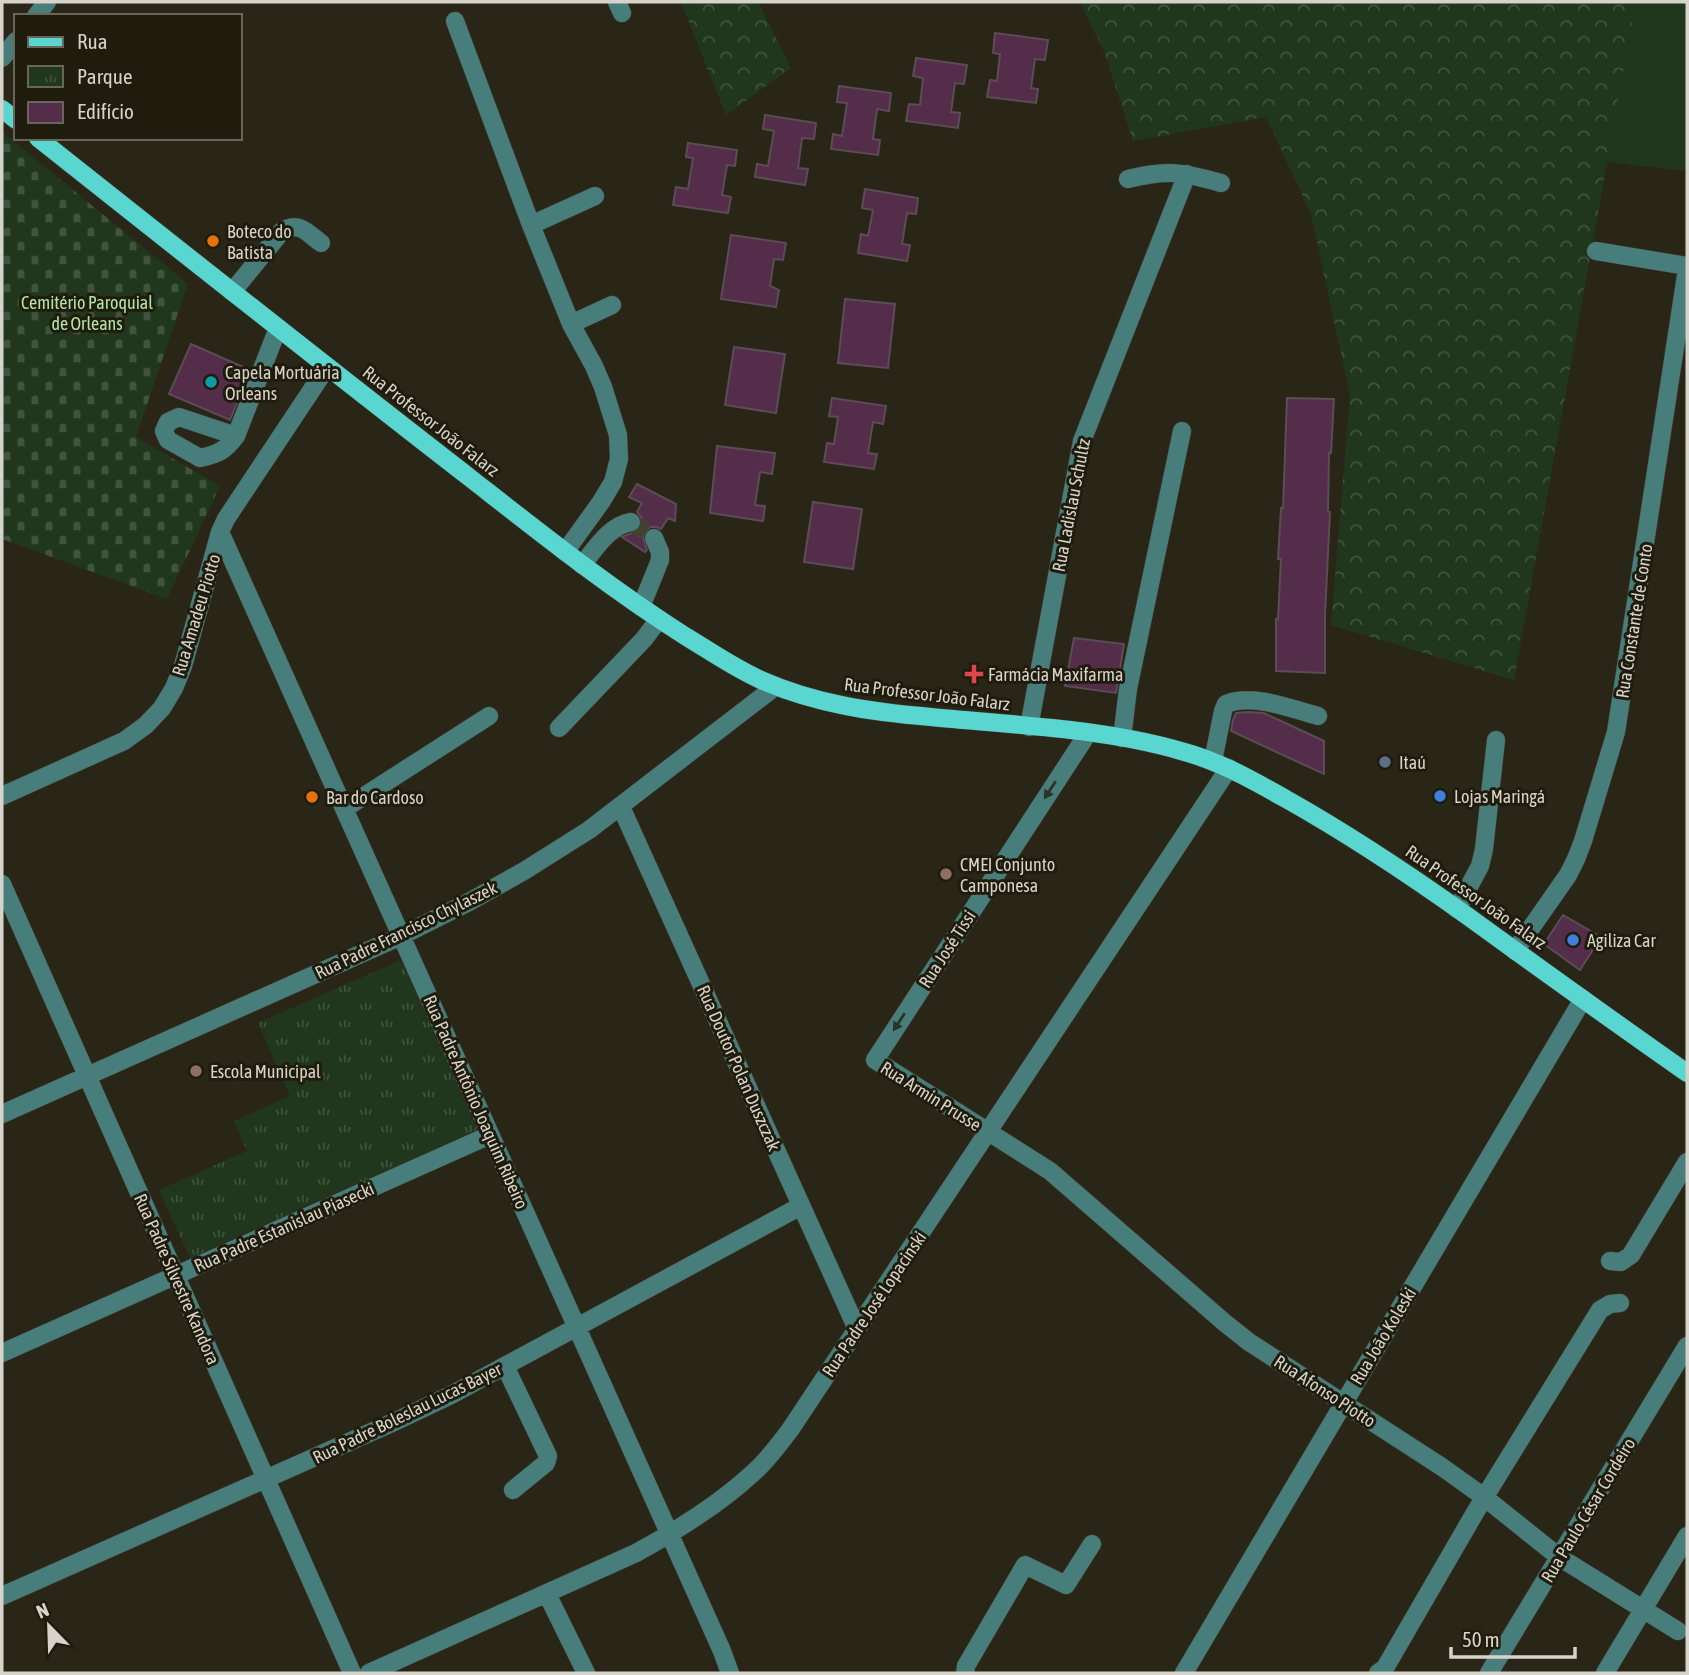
<svg xmlns="http://www.w3.org/2000/svg" width="1689" height="1675" font-family="'Asap Condensed',sans-serif">
<style>
.forest{fill:url(#forest-crowns)}
.cemetery{fill:url(#cemetery-stones)}
.park{fill:url(#park-tufts)}
.pitch{fill:#21371d}
.building{fill:#532d49;stroke:#5b4c56;stroke-width:2}
.lines{fill:none;stroke-linecap:round;stroke-linejoin:round}
.minor-tunnel{stroke:#444032;stroke-width:18;stroke-dasharray:18 9;stroke-linecap:butt}
.minor-casing{stroke:#464234;stroke-width:19}
.major-casing{stroke:#464234;stroke-width:19}
.minor{stroke:#477d7b;stroke-width:18}
.major{stroke:#5ad6d1;stroke-width:18}
.oneway{fill:#2a3428}
.food-dot{fill:#e8710a;stroke:#201c0d;stroke-width:2.5}
.culture-dot{fill:#0f9aa8;stroke:#201c0d;stroke-width:2.5}
.health-dot{fill:#e0444e;stroke:#201c0d;stroke-width:2.5}
.service-dot{fill:#5c6f8a;stroke:#201c0d;stroke-width:2.5}
.shop-dot{fill:#3f7fe0;stroke:#201c0d;stroke-width:2.5}
.education-dot{fill:#8d6e63;stroke:#201c0d;stroke-width:2.5}
.labels{text-anchor:middle;dominant-baseline:central;stroke-width:6;stroke-linejoin:round;paint-order:stroke}
.poi-label{font-size:18px;fill:#d6d3ca;stroke:#201c0d;text-anchor:start}
.park-label{font-size:18px;fill:#b0e4a6;stroke:#201c0d}
.street-label{font-size:18px;fill:#d6d3ca;stroke:#201c0d}
</style>
<defs>
<pattern id="forest-crowns" width="20" height="18" patternUnits="userSpaceOnUse" patternTransform="scale(1.75)"><rect width="20" height="18" fill="#21371d"/><path d="M2 6a3 3 0 1 1 6 0M12 15a3 3 0 1 1 6 0" fill="none" stroke="#40533c"/></pattern>
<pattern id="cemetery-stones" width="16" height="16" patternUnits="userSpaceOnUse" patternTransform="scale(1.75)"><rect width="16" height="16" fill="#21371d"/><path d="M2 7V4a2 2 0 0 1 4 0v3zM10 15v-3a2 2 0 0 1 4 0v3z" fill="#40533c"/></pattern>
<pattern id="park-tufts" width="24" height="20" patternUnits="userSpaceOnUse" patternTransform="scale(1.75)"><rect width="24" height="20" fill="#21371d"/><path d="M3 7l-1-3M5 7V3M7 7l1-3M15 17l-1-3M17 17v-4M19 17l1-3" fill="none" stroke="#40533c"/></pattern>
</defs>
<rect width="100%" height="100%" fill="#2a2617"/>
<!-- forest -->
<path class="forest" d="M681,2H758L791,68L726,115Z
M1080,2H1636L1514,680L1331,625L1350,395L1311,214L1266,117L1133,141L1104,51Z"/>
<!-- cemetery -->
<path class="cemetery" d="M2,132L188,284L136,437L220,486L167,599L2,539Z"/>
<!-- park -->
<path class="park" d="M401,960L477,1130L190,1258L159,1190L247,1151L234,1121L290,1096L258,1023Z"/>
<!-- pitch -->
<path class="pitch" d="M1636,2H1687V171L1607,162Z"/>
<!-- building -->
<path class="building" d="M995,33L1048,40L1045,60L1035,59L1031,88L1038,89L1036,103L987,97L990,80L997,81L1000,54L993,53Z
M916,58L967,65L964,84L955,83L951,112L960,113L958,128L906,121L909,104L920,105L923,78L913,76Z
M839,86L891,93L889,111L877,109L873,139L880,140L878,155L831,149L833,134L842,136L847,103L837,102Z
M765,115L816,123L814,139L802,138L798,168L808,169L805,185L755,177L757,164L768,166L774,131L763,129Z
M688,143L737,150L735,166L727,165L722,195L731,197L728,213L673,205L676,187L688,189L693,158L686,157Z
M865,189L918,198L916,214L907,213L902,244L910,245L907,261L858,253L861,234L868,236L873,210L862,208Z
M731,235L786,243L783,260L774,259L770,286L779,290L776,307L721,299Z
M845,299L895,304L888,368L838,363Z
M191,344L250,370L230,420L169,394Z
M734,347L785,354L776,413L725,405Z
M832,398L886,406L883,424L873,422L868,453L877,454L874,469L824,462L827,443L834,444L838,417L829,416Z
M1287,398L1334,399L1331,453H1329L1328,512H1330L1325,615V673L1276,671V619H1278L1281,559H1278L1281,508H1283Z
M717,446L775,453L772,474L760,472L755,505L765,506L763,521L710,513Z
M637,484L676,504L675,521L668,518L661,529L656,527H650L645,532L643,537L647,550L645,552L622,537L639,530L642,526V518L637,512L642,503L629,497Z
M813,502L862,509L853,569L804,562Z
M1074,638L1124,644L1116,693L1065,686Z
M1248,712L1264,713L1324,741V774L1231,731L1233,720L1236,713Z
M1563,915L1601,937L1580,970L1544,944Z"/>
<g class="lines">
<!-- minor-tunnel -->
<path class="minor-tunnel" d="M631,522L654,538"/>
<defs>
<path id="minor" d="M617,2L622,13
M36,16L47,2
M455,21L531,225L571,324L594,366L603,387L618,435L619,459L613,482L601,502L565,552
M2,58L16,41
M1128,179C1168,169 1182,172 1221,183
M531,225L595,196
M1596,251L1687,266
M232,292L282,231C300,221 307,233 321,243
M571,324L612,305
M236,436L179,417L168,422L164,431L168,440L200,458C218,454 225,451 236,436L278,328
M220,532L722,1651L730,1673
M582,565C595,549 610,525 631,522
M641,607L660,560V552L654,538
M1029,727L1082,441L1187,174
M559,728L644,639L659,619
M1088,733L875,1060L1050,1171L1225,1323L1249,1342L1442,1467L1484,1497L1559,1557L1678,1631
M1122,738L1128,689L1182,431
M1213,761L1223,711L1226,704C1252,693 1292,709 1318,716
M2,796L124,741L146,725L162,708L174,688L183,666L220,532L226,519L327,367
M621,807L857,1329
M344,809L489,716
M2,884L352,1673
M1457,909L1480,866L1484,849L1496,740
M1515,951L1568,875L1576,859L1583,841L1616,732L1687,269
M2,1114L401,936L469,902L524,871L589,830L776,686
M1610,1261L1621,1262L1631,1255L1687,1162
M2,1353L490,1135
M505,1366L548,1456L546,1463L513,1490
M547,1594L586,1673
M2,1596L394,1422L451,1395L801,1206
M369,1673L636,1553C676,1531 720,1504 754,1472C768,1460 779,1444 790,1430L1229,768
M965,1673L966,1666L1025,1565L1066,1585L1092,1544
M1184,1673L1583,999
M1378,1673L1385,1668L1476,1511L1600,1310L1610,1304L1620,1303
M1489,1673L1687,1346
M1605,1673L1687,1536"/>
<path id="major" d="M2,109L16,120
M38,138C183,253 328,368 474,481C543,535 611,589 685,636C710,651 734,668 761,680C815,704 872,712 931,717C1012,725 1102,728 1181,751C1219,761 1252,780 1286,799C1350,835 1407,873 1466,915C1539,968 1613,1021 1687,1073"/>
</defs>
<!-- minor casing -->
<use href="#minor" class="minor-casing"/>
<!-- major casing -->
<use href="#major" class="major-casing"/>
<!-- minor -->
<use href="#minor" class="minor"/>
<!-- major -->
<use href="#major" class="major"/>
</g>
<!-- one-way arrows -->
<defs><path id="oneway-solid" d="M-6-.8H1V-3.2L6.5 0L1 3.2V.8H-6Z" transform="scale(1.75)"/></defs>
<g class="oneway">
<use href="#oneway-solid" transform="translate(1050 790) rotate(123)"/>
<use href="#oneway-solid" transform="translate(899 1022) rotate(123)"/>
</g>
<!-- markers -->
<g class="food-dot">
<circle cx="213" cy="241" r="7"/>
<circle cx="312" cy="797" r="7"/>
</g>
<circle class="culture-dot" cx="211" cy="382" r="7"/>
<path class="health-dot" d="M970.5 663.5h7v7h7v7h-7v7h-7v-7h-7v-7h7z"/>
<circle class="service-dot" cx="1385" cy="762" r="7"/>
<g class="shop-dot">
<circle cx="1440" cy="796" r="7"/>
<circle cx="1573" cy="940" r="7"/>
</g>
<g class="education-dot">
<circle cx="946" cy="874" r="7"/>
<circle cx="196" cy="1071" r="7"/>
</g>
<g class="labels">
<!-- poi labels -->
<g class="poi-label">
<text x="227" y="231">Boteco do<tspan x="227" dy="21">Batista</tspan></text>
<text x="225" y="372">Capela Mortuária<tspan x="225" dy="21">Orleans</tspan></text>
<text x="988" y="674">Farmácia Maxifarma</text>
<text x="1399" y="762">Itaú</text>
<text x="1454" y="796">Lojas Maringá</text>
<text x="326" y="797">Bar do Cardoso</text>
<text x="960" y="864">CMEI Conjunto<tspan x="960" dy="21">Camponesa</tspan></text>
<text x="1587" y="940">Agiliza Car</text>
<text x="210" y="1071">Escola Municipal</text>
</g>
<!-- park labels -->
<g class="park-label">
<text x="87" y="302">Cemitério Paroquial<tspan x="87" dy="21">de Orleans</tspan></text>
</g>
<!-- street labels -->
<g class="street-label">
<text transform="translate(431 421) rotate(38)">Rua Professor João Falarz</text>
<text transform="translate(1071 505) rotate(-79)">Rua Ladislau Schultz</text>
<text transform="translate(196 615) rotate(-73)">Rua Amadeu Piotto</text>
<text transform="translate(1634 621) rotate(-81)">Rua Constante de Conto</text>
<text transform="translate(927 694) rotate(7)">Rua Professor João Falarz</text>
<text transform="translate(1476 897) rotate(35)">Rua Professor João Falarz</text>
<text transform="translate(406 930) rotate(-26)">Rua Padre Francisco Chylaszek</text>
<text transform="translate(947 949) rotate(-57)">Rua José Tissi</text>
<text transform="translate(739 1068) rotate(66)">Rua Doutor Polan Duszczak</text>
<text transform="translate(931 1096) rotate(32)">Rua Armin Prusse</text>
<text transform="translate(476 1102) rotate(66)">Rua Padre Antônio Joaquim Ribeiro</text>
<text transform="translate(284 1227) rotate(-24)">Rua Padre Estanislau Piasecki</text>
<text transform="translate(177 1279) rotate(66)">Rua Padre Silvestre Kandora</text>
<text transform="translate(874 1304) rotate(-56)">Rua Padre José Lopacinski</text>
<text transform="translate(1383 1336) rotate(-59)">Rua João Koleski</text>
<text transform="translate(1325 1391) rotate(33)">Rua Afonso Piotto</text>
<text transform="translate(407 1413) rotate(-26)">Rua Padre Boleslau Lucas Bayer</text>
<text transform="translate(1588 1510) rotate(-59)">Rua Paulo César Cordeiro</text>
</g>
</g>
<!-- border -->
<rect width="1689" height="1675" fill="none" stroke="#d6d3ca" stroke-width="7"/>
<!-- legend -->
<rect x="14" y="14" width="228" height="126" fill="#201c0d" stroke="#696559" stroke-width="2"/>
<rect x="28" y="37" width="35" height="10" fill="#5ad6d1" stroke="#696559" stroke-width="2"/>
<text x="77" y="49" font-size="21" fill="#d6d3ca">Rua</text>
<rect x="28" y="66" width="35" height="21" fill="url(#park-tufts)" stroke="#696559" stroke-width="2"/>
<text x="77" y="84" font-size="21" fill="#d6d3ca">Parque</text>
<rect x="28" y="102" width="35" height="21" fill="#532d49" stroke="#696559" stroke-width="2"/>
<text x="77" y="119" font-size="21" fill="#d6d3ca">Edifício</text>
<!-- north arrow -->
<g transform="translate(49 1626) rotate(337)" stroke="#201c0d" stroke-width="5" paint-order="stroke">
<path d="M0-5L12 26L0 18L-12 26Z" fill="#d6d3ca"/>
<text y="-10" font-size="19" font-weight="bold" text-anchor="middle" fill="#d6d3ca">N</text>
</g>
<!-- scale -->
<path d="M1451 1647v10h124v-10" fill="none" stroke="#d6d3ca" stroke-width="3.5"/>
<text x="1462" y="1647" font-size="21" fill="#d6d3ca" stroke="#201c0d" stroke-width="5" paint-order="stroke">50 m</text>
</svg>
